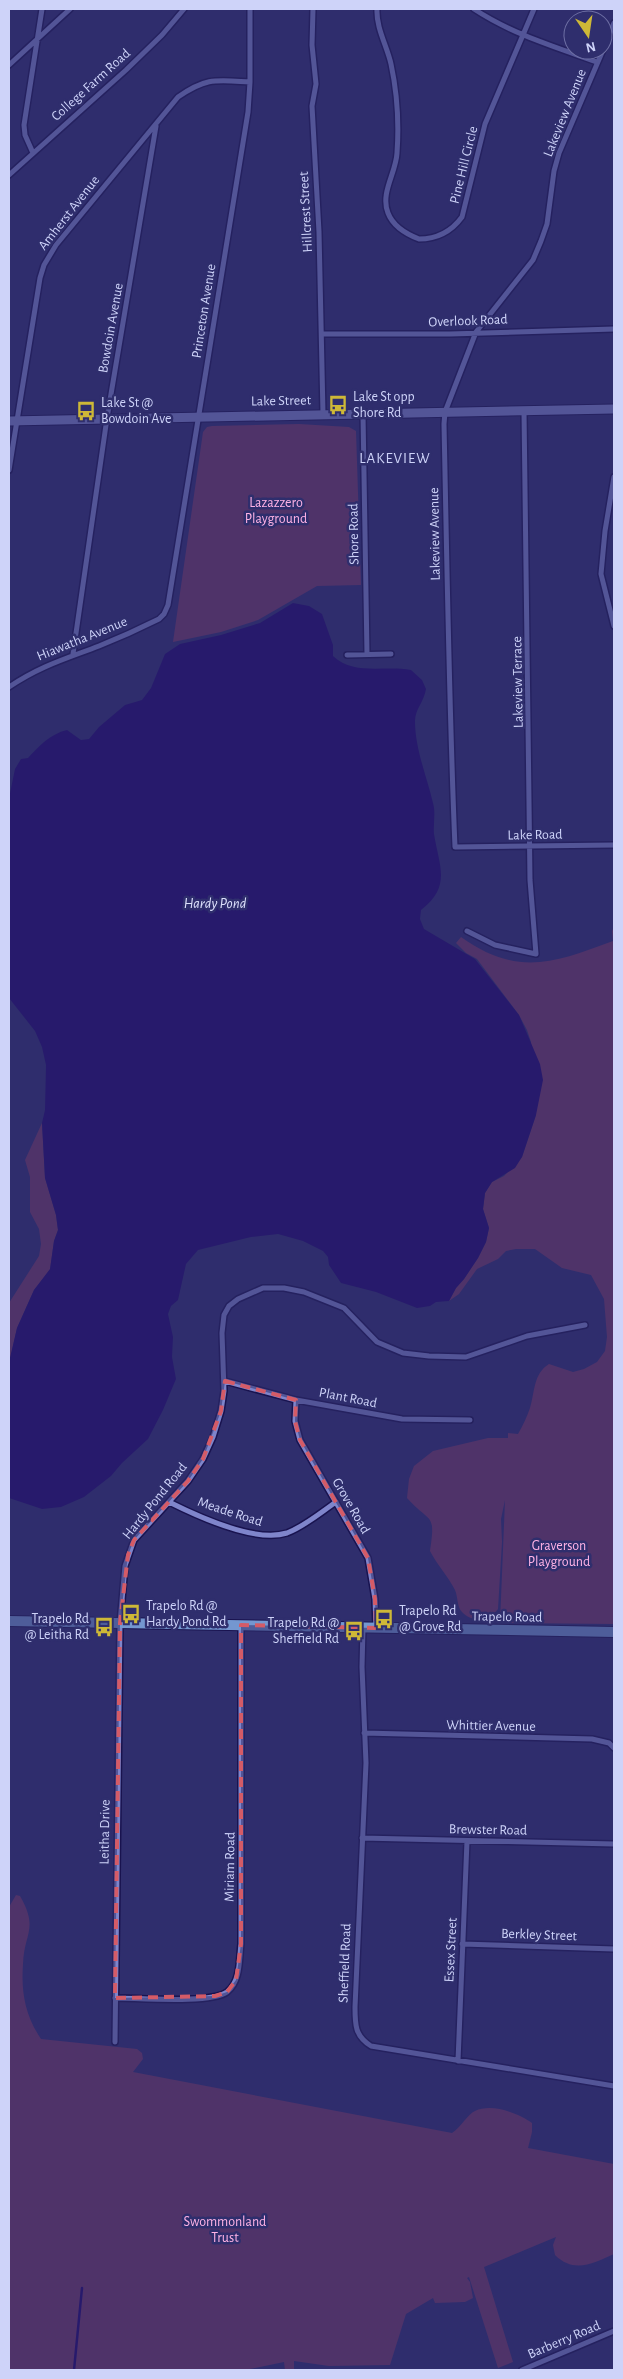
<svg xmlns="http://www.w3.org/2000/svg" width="623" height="2379" font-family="'Alegreya Sans',sans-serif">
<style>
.green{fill:#763a65}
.water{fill:#1e046a}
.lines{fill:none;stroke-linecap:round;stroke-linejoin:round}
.stream{stroke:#1e046a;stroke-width:2.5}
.minor-casing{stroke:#19134f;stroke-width:8}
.tertiary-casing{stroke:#19134f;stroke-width:11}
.secondary-casing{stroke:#19134f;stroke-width:12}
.minor{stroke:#7f85cb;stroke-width:5}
.tertiary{stroke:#7f85cb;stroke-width:9}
.secondary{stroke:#7497d0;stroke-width:10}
.marked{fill:none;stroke:#d45b67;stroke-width:4;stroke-dasharray:10 6;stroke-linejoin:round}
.labels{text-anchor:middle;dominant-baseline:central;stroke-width:5;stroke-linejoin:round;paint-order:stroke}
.street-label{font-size:14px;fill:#ced3f9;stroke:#2f2e6d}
.poi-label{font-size:14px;fill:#ced3f9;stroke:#2f2e6d;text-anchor:start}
.park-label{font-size:14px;fill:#feb2e5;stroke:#2f2e6d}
.neighbourhood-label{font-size:15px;letter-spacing:1px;fill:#ced3f9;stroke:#2f2e6d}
.water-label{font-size:15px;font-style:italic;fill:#dce0fb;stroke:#2f2e6d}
</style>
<rect width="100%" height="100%" fill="#2f2e6d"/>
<!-- green -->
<path class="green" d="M299,424L349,427L356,431L361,585L317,586L258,620L221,632L173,642L203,432L207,427L212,426Z
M614,927V1624L500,1623L505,1500L501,1519L502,1542L498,1609C490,1620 473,1624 462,1612C457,1607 458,1597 455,1590C448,1576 437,1565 430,1551C436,1511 430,1524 407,1498L409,1479L414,1466L433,1451L488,1438H508V1433L518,1434C523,1425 527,1417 530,1408C535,1392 533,1374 549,1364L573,1372L584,1369L597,1362L605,1351L607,1337L604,1299L591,1275L562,1268L535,1249H516L506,1251L498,1259L477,1269L459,1294L449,1301L456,1288L464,1279L478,1258L486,1242L489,1228L483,1209L485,1193L492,1182L504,1176L522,1157L536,1115L531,1042L527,1030L519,1015L477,959L466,953L456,943L461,937C517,977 554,963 613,941L612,931Z
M42,1123L45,1178L56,1215L58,1230L54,1241L50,1270L34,1290L17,1328L9,1365V1303L39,1256L41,1244L39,1229L30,1212V1177L25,1160Z
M16,1895L20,1896C39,1929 24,1933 23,1964C21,1992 25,2015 41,2039L137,2049L142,2053L143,2059L133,2072L452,2133C460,2128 468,2114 475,2111C492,2103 518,2113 532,2123V2132L528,2148L614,2164V2254C594,2263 574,2274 555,2255L553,2245L556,2237L484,2267L513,2362L498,2368L469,2277L467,2278L470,2282L473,2298L465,2302L435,2303L433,2298L406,2314L390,2365L329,2366L294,2361V2370H285L284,2362L245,2370H9V1907Z"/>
<!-- water -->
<path class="water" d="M293,603L309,606L322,614L333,645V656C354,676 385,665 411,670L422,680L426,689C424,702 415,709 415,721C415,749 427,777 433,803C436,813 433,824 434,834C439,866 452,886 421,910L420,919L424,929L475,959L519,1015L540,1064L543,1080L536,1115L522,1157L515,1168L492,1182L485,1193L483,1209L489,1228L486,1242L478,1258L464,1279L456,1288L449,1301L436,1302L430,1306L417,1308L376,1292L341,1283L329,1265L328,1257L323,1251L303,1241L278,1234L251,1237L198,1250L186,1264L178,1300L171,1306L168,1314L173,1337L172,1357L176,1379L163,1410L148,1439L122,1463L111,1476L84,1497L61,1507L42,1509L9,1498V1362L17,1328L34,1290L50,1269L54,1241L58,1230L56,1215L45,1178L42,1123L45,1110L46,1065L42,1047L35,1031L9,998V798L15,769L21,759L28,758C39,746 50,734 67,730L81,740L89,739L99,727L125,705L142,700L151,688L165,654L180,644L221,635L260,623Z"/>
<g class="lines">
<!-- stream -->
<path class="stream" d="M74,2370L82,2288"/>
<defs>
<path id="minor" d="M313,9L312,45L316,84L312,106L319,232L323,414
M377,9C376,28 387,46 391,64C397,92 399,125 397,153C396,173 380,193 388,213C393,226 406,234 419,239C437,239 451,232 462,217L485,124L534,9
M474,9C512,34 555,47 597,62
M603,50L559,153L554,171L547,224L541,241L533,260L476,332L445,412L444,424C447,565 449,706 455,847L614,845
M603,50L614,23
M9,65L70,9
M33,153L25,135L24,125L42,9
M9,175L126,70L162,35L184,9
M322,334H450L614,329
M363,414L367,654
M9,470L40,278L44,265L56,245L178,97C207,77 216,80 250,82
M614,477L605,531L601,574L614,626
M73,654L107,418L156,126
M347,655L391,654
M9,687C40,666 65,659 99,646C119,638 139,629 159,619L164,614L168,605L248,112L250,82V9
M467,931L495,945L536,954L530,880L524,411
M225,1381L296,1400L402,1419L470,1420
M296,1400L295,1421L300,1440L368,1558L375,1599L376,1628
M169,1502C197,1516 255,1543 287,1533C305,1526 320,1513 336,1502
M363,1628L362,1667L366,1763L355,2007C355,2025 355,2036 371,2046L614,2086
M364,1733L592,1739L609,1743L614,1748
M362,1838L614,1844
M462,1944L614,1949
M115,1998C138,1998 211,2004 227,1992C241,1981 239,1959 241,1944V1625
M115,2042L120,1623L125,1566L134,1540L188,1481L203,1459L213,1437L221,1411L224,1391L222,1333L224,1315L229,1306L238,1299L263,1288H284L304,1292L344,1308L377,1342L403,1353L429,1356L466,1357L527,1336L585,1325
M458,2061L467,1841
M522,2370L614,2331"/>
<path id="tertiary" d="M9,421L614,409"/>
<path id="secondary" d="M9,1621L614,1632"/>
</defs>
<!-- minor casing -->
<use href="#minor" class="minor-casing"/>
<!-- tertiary casing -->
<use href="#tertiary" class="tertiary-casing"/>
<!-- secondary casing -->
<use href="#secondary" class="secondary-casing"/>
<!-- minor -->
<use href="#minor" class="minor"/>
<!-- tertiary -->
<use href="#tertiary" class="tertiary"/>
<!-- secondary -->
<use href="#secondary" class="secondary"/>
</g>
<!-- marked area -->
<path d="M0 0H623V2379H0ZM225,1381L296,1400L295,1421L300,1440L368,1558L375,1599L376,1628L241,1625V1944L236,1980L227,1992L215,1996L115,1998L120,1623L128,1555L134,1540L188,1481L203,1459L221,1411Z" fill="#2f2e6d" fill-opacity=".55" fill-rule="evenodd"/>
<path class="marked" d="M225,1381L296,1400L295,1421L300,1440L368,1558L375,1599L376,1628L241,1625V1944L236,1980L227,1992L215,1996L115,1998L120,1623L128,1555L134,1540L188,1481L203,1459L221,1411Z"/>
<!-- icons -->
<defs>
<symbol id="bus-bare" viewBox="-9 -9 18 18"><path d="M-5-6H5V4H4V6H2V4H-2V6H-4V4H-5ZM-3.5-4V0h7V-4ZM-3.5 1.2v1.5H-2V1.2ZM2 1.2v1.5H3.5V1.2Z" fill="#ceb837" stroke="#2f2e6d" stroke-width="2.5" paint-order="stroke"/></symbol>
</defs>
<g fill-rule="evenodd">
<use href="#bus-bare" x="324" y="391" width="28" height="28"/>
<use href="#bus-bare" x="72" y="397" width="28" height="28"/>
<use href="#bus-bare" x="117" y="1600" width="28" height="28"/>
<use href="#bus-bare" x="370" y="1605" width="28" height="28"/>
<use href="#bus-bare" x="90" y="1613" width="28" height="28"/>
<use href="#bus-bare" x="340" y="1617" width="28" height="28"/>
</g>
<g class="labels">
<!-- street labels -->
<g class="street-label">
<text transform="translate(91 85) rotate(-42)">College Farm Road</text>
<text transform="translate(565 113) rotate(-68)">Lakeview Avenue</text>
<text transform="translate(464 165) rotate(-76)">Pine Hill Circle</text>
<text transform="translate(306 212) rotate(-93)">Hillcrest Street</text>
<text transform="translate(69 213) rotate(-52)">Amherst Avenue</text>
<text transform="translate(204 311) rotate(-81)">Princeton Avenue</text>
<text transform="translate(468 321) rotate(-2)">Overlook Road</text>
<text transform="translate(111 328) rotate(-80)">Bowdoin Avenue</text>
<text transform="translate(281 401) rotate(-1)">Lake Street</text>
<text transform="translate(354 534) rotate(-91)">Shore Road</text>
<text transform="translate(435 534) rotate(-91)">Lakeview Avenue</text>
<text transform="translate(82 639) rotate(-22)">Hiawatha Avenue</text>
<text transform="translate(518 682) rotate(-91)">Lakeview Terrace</text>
<text transform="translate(535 835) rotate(-1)">Lake Road</text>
<text transform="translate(348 1398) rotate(11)">Plant Road</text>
<text transform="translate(155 1501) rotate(-51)">Hardy Pond Road</text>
<text transform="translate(351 1506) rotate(60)">Grove Road</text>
<text transform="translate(230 1512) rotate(18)">Meade Road</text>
<text transform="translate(507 1617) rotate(1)">Trapelo Road</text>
<text transform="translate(491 1726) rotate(1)">Whittier Avenue</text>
<text transform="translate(488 1830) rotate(1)">Brewster Road</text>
<text transform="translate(105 1832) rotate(-89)">Leitha Drive</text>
<text transform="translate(230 1867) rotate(-89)">Miriam Road</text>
<text transform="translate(539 1935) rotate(2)">Berkley Street</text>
<text transform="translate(451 1950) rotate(-87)">Essex Street</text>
<text transform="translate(345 1963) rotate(-88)">Sheffield Road</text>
<text transform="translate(564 2340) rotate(-23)">Barberry Road</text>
</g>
<!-- poi labels -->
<g class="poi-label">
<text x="353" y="397">Lake St opp<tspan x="353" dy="16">Shore Rd</tspan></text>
<text x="101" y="403">Lake St @<tspan x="101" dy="16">Bowdoin Ave</tspan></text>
<text x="146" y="1606">Trapelo Rd @<tspan x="146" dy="16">Hardy Pond Rd</tspan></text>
<text x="399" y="1611">Trapelo Rd<tspan x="399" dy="16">@ Grove Rd</tspan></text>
<text x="89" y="1619" text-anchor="end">Trapelo Rd<tspan x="89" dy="16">@ Leitha Rd</tspan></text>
<text x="339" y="1623" text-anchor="end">Trapelo Rd @<tspan x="339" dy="16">Sheffield Rd</tspan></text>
</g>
<!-- park labels -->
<g class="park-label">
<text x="276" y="503">Lazazzero<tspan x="276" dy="16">Playground</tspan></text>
<text x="559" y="1546">Graverson<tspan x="559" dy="16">Playground</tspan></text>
<text x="225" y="2222">Swommonland<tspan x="225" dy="16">Trust</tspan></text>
</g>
<!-- neighbourhood labels -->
<g class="neighbourhood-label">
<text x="395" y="458">LAKEVIEW</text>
</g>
<!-- water labels -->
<g class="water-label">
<text x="215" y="903">Hardy Pond</text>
</g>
</g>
<!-- border -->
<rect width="623" height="2379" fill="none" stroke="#ced3f9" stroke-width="20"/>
<!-- north arrow -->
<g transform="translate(588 35) rotate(167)"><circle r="24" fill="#2f2e6d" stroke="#6f70a5"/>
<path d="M0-4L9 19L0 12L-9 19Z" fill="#ceb837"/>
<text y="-8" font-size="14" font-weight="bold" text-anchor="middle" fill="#ced3f9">N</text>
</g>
</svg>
